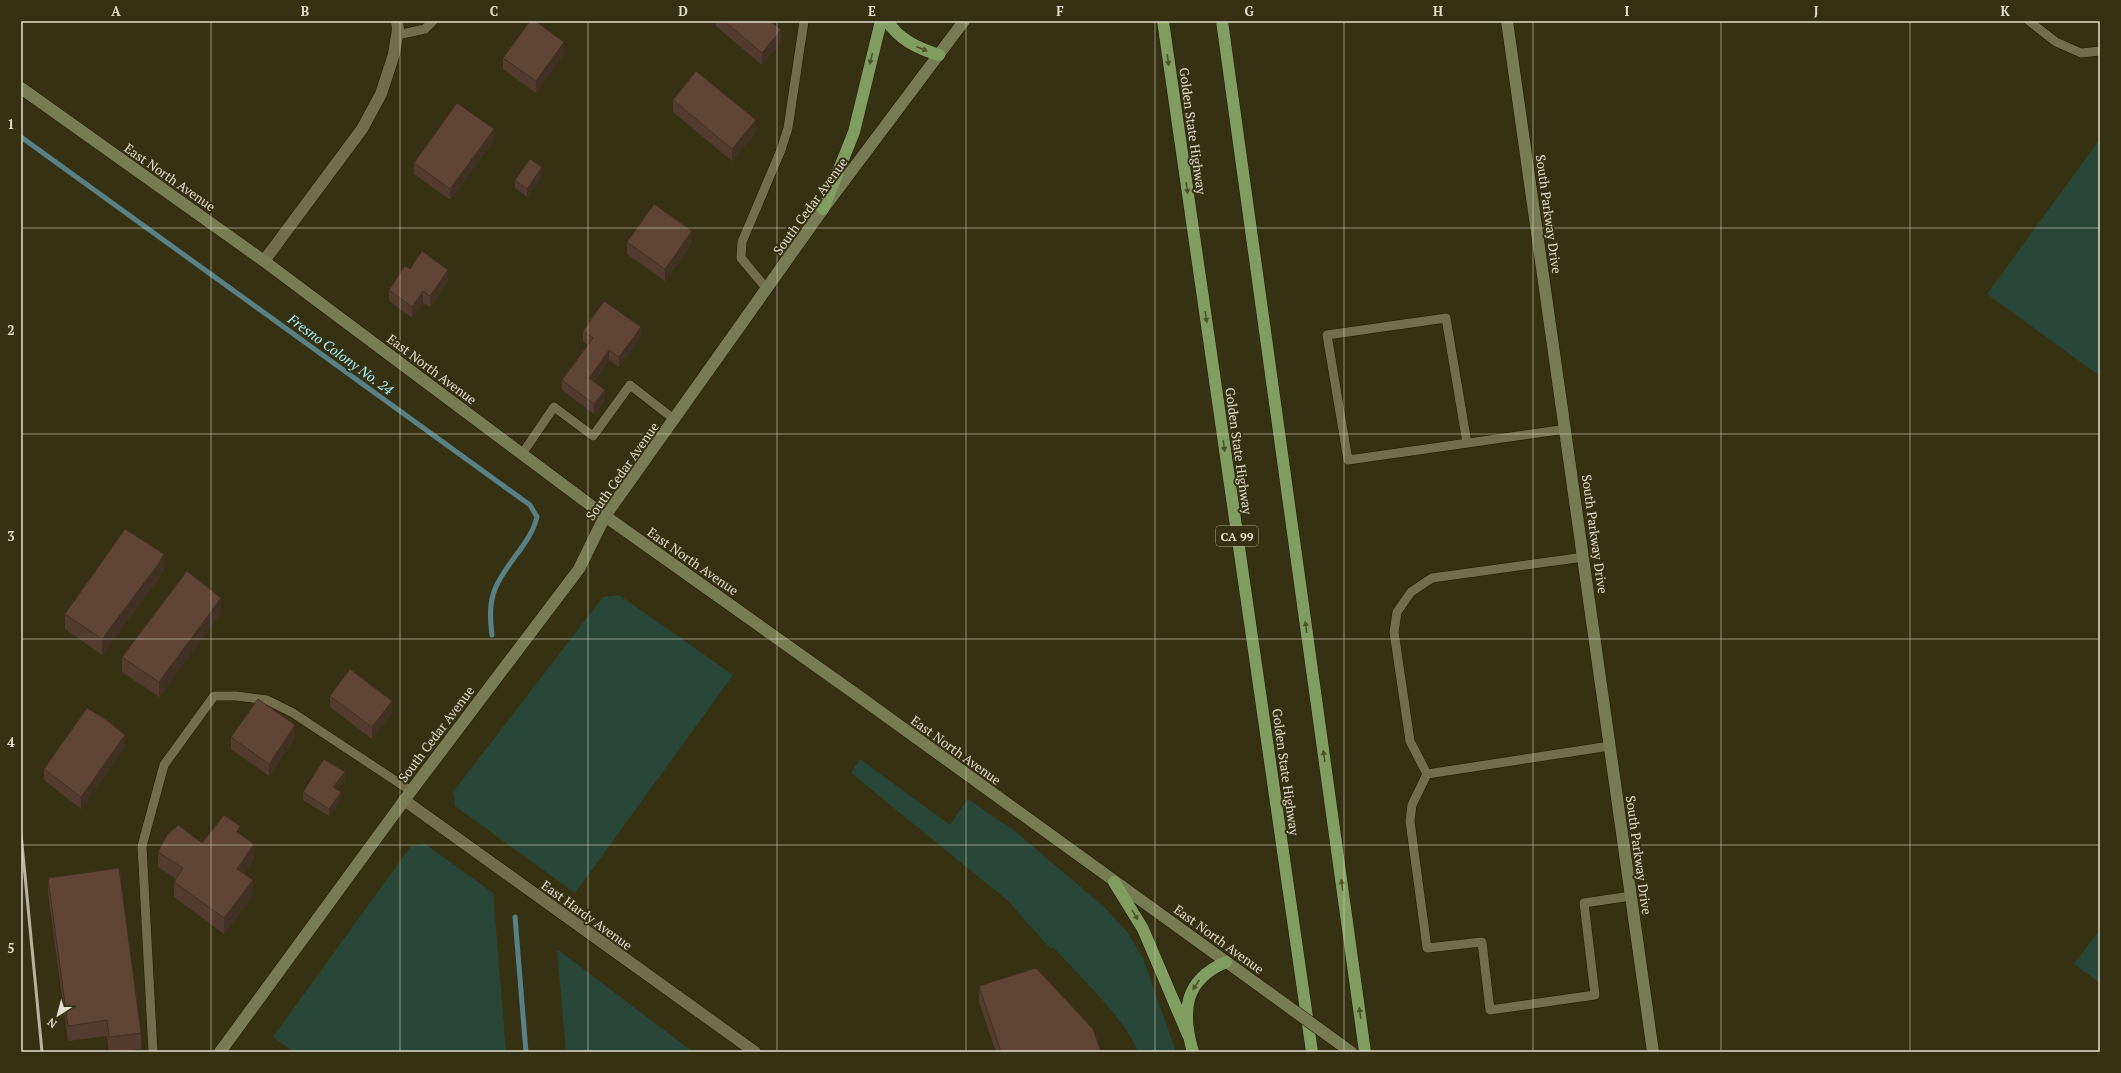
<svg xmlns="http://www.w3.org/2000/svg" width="2121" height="1073" font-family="'PT Serif',serif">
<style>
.green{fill:#294738}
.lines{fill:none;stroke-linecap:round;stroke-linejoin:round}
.stream{stroke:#588186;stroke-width:5}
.lane-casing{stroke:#1f1900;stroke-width:10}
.street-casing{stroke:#1f1900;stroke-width:13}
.secondary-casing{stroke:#1f1900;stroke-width:13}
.highway-casing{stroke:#1f1900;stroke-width:13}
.lane{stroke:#736d4e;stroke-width:9}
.street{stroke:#736d4e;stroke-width:12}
.secondary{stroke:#777c54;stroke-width:12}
.highway{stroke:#819e61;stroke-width:12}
.rail{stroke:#b8b4a0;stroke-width:3}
.secondary-bridge-casing{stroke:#1f1900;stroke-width:13;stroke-linecap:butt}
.secondary-bridge{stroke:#777c54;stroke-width:12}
.wall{fill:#533b2d}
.shaded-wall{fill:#433024}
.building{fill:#604534;stroke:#433024}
.oneway{fill:#4d522b}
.grid{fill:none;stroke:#e2dfce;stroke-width:1;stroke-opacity:0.55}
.labels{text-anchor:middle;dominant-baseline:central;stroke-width:4;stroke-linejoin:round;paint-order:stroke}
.shield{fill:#373114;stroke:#afab96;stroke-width:1}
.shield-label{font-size:12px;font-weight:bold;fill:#e2dfce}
.street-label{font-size:13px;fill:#e2dfce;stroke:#373114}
.water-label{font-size:14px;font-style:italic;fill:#a6f2fc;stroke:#373114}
.neatline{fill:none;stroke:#e2dfce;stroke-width:1.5}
.grid-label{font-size:13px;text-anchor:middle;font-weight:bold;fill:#e2dfce}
</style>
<rect width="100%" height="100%" fill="#373114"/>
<!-- green -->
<path class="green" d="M2100,139V376L1987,294Z
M619,595L733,675L575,893L455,806L453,792L603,597Z
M860,759L950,825L968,799L1017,833L1104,907L1128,933L1143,958L1176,1052H1138C1126,1019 1078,975 1054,948H1050L1007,900L851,773Z
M425,844L493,893L506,1052H294L273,1037L411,846Z
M2100,929V983L2074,964Z
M557,949L693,1052H566Z"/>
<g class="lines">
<!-- stream -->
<path class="stream" d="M21,137L530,505L537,517C530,545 506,562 495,589C489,603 490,619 492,635
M515,917L526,1052"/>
<defs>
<path id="lane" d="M2029,21L2056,42L2081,53L2100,51
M397,35L425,29L433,21
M767,289L741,258L742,242L781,150L788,128L804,21
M1467,443L1446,318L1327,335L1348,460L1566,429
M522,454L554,407L593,436L630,385L675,420
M1610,746L1427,774L1412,805L1410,821L1427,948L1482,942L1490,1010L1595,995L1584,903L1631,896
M1427,774L1410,741L1394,632L1397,612L1411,592L1432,578L1584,557
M153,1052L142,846L164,765L214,696H236L267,700L293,713L411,791"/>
<path id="street" d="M264,261L362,129L381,94L394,54L398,29L397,21
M404,800L755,1052"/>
<path id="secondary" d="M1507,21L1653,1052
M21,88L264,261L605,516L857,695L1257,984
M220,1052L411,791L579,569L605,516L823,209L964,21"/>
<path id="highway" d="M887,21C900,40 917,48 939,55
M1163,21L1312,1052
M1222,21L1365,1052
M823,209L854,132L881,21
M1114,882L1143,929L1188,1035
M1193,1052C1181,1011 1184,980 1226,962"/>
</defs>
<!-- lane casing -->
<use href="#lane" class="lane-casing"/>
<!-- street casing -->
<use href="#street" class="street-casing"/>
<!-- secondary casing -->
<use href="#secondary" class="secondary-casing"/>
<!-- highway casing -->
<use href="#highway" class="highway-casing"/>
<!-- lane -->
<use href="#lane" class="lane"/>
<!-- street -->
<use href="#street" class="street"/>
<!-- secondary -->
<use href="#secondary" class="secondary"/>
<!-- highway -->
<use href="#highway" class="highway"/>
<!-- rail -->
<path class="rail" d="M21,834L42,1052"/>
<defs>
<path id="secondary-bridge" d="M1257,984L1351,1052"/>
</defs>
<!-- secondary-bridge casing -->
<use href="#secondary-bridge" class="secondary-bridge-casing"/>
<!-- secondary-bridge -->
<use href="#secondary-bridge" class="secondary-bridge"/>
</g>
<!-- wall -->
<path class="wall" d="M716,21H770L781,42L762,65L716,26Z
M564,54L536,93L503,69V58Z
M673,100L756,132L732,161L673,112Z
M494,140L450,200L414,174V163Z
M542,175L527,197L515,188V180Z
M627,242L692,243L665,281L627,254Z
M410,269L448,281L430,307L423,303L412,318L389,301V290Z
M583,331L641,337L619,367L609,360L594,382L605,400L594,414L562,390V380L588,345L583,341Z
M164,569L159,578L102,655L65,629V614Z
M221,613L159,697L122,672V657Z
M330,696L392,712L372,739L330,707Z
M231,737H295L269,776L231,749Z
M125,746L81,809L44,780V769Z
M345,780L337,790L341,800L329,816L303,800V792Z
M240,835L254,859L244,874L253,895L224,934L174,897V882L176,879L158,867V852Z
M48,878L141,1033V1049L109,1052L107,1036L68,1041L48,893Z
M979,986L1101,1052H996L979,1002Z"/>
<!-- shaded-wall -->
<path class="shaded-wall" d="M781,30V42L762,65V53Z
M564,42V54L536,93V81Z
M756,120V132L732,161V149Z
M494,129V140L450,200V189Z
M542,167V175L527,197V189Z
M692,231V243L665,281V269Z
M448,270V281L430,307V296Z
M423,291V303L412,318V307Z
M641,327V337L619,367V357Z
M609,350V360L589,388V378Z
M605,390V400L594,414V404Z
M164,554V569L159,578L102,655V639Z
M221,598V613L159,697V682Z
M392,701V712L372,739V727Z
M295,725V737L269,776V764Z
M125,735V746L81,809V797Z
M345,772V780L333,795V787Z
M341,792V800L329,816V809Z
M240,826V841L237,832Z
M254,844V859L237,884V869Z
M253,880V895L224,934V918Z"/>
<!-- building -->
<path class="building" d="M530,21H535L564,42L536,81L503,58Z
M724,21H770L781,30L762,53Z
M696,71L756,120L732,149L673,100Z
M457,103L494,129L450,189L414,163Z
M530,159L542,167L527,189L515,180Z
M654,204L692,231L665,269L627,242Z
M422,251L448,270L430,296L423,291L412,307L389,290L405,266L410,269Z
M604,301L641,327L619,357L609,350L589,378L605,390L594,404L562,380L593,338L583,331Z
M125,529L164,554L159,563L102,639L65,614Z
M187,571L221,598L159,682L122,657Z
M350,669L392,701L372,727L330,696Z
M258,699L295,725L269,764L231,737Z
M87,708L105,719L125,735L81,797L44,769Z
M324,759L345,772L333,787L341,792L329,809L303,792Z
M224,815L240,826L237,832L254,844L237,869L253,880L224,918L174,882L183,868L158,852L167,835L178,825L202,843Z
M119,868L141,1033L109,1037L107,1020L68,1026L48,878Z
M1036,968L1093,1029L1101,1052H1001L979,986Z"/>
<!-- one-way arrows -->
<defs><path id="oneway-solid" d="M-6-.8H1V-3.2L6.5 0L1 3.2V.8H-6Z"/></defs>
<g class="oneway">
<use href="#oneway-solid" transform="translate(922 49) rotate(21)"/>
<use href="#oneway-solid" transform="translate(871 59) rotate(104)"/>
<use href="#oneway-solid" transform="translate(1168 60) rotate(82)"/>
<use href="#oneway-solid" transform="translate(1187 188) rotate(82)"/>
<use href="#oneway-solid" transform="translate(1206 317) rotate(82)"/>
<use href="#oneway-solid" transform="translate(1224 446) rotate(82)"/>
<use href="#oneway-solid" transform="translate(1306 627) rotate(-98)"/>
<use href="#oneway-solid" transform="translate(1324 756) rotate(-98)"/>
<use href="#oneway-solid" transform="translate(1342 885) rotate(-98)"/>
<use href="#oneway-solid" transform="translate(1135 915) rotate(59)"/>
<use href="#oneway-solid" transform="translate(1196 985) rotate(124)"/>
<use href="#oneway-solid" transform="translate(1360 1013) rotate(-98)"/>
</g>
<!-- grid -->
<path class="grid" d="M211,21V1052M400,21V1052M588,21V1052M777,21V1052M966,21V1052M1155,21V1052M1344,21V1052M1533,21V1052M1721,21V1052M1910,21V1052M21,228H2100M21,434H2100M21,639H2100M21,845H2100"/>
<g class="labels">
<!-- shield labels -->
<rect class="shield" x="1216" y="526" width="42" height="20" rx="3"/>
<g class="shield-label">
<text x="1237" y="536">CA 99</text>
</g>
<!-- street labels -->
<g class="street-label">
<text transform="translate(1193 131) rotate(82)">Golden State Highway</text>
<text transform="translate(170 177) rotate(35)">East North Avenue</text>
<text transform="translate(810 206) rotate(-54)">South Cedar Avenue</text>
<text transform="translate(1549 214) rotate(82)">South Parkway Drive</text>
<text transform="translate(432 369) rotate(37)">East North Avenue</text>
<text transform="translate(1239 451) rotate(82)">Golden State Highway</text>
<text transform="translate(622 471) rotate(-55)">South Cedar Avenue</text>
<text transform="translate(1595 534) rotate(82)">South Parkway Drive</text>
<text transform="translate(693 561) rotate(35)">East North Avenue</text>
<text transform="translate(436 734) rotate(-53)">South Cedar Avenue</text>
<text transform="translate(956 750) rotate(36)">East North Avenue</text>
<text transform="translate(1286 772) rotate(82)">Golden State Highway</text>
<text transform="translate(1639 855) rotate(82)">South Parkway Drive</text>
<text transform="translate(587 915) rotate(36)">East Hardy Avenue</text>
<text transform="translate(1219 939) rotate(36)">East North Avenue</text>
</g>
<!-- water labels -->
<g class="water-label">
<text transform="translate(341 354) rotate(36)">Fresno Colony No. 24</text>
</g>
</g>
<!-- border -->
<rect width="2121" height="1073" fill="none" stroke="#373114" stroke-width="44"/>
<!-- north arrow -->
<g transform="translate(58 1015) rotate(216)" stroke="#373114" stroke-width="3" paint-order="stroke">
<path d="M0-3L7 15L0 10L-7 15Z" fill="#e2dfce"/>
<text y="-6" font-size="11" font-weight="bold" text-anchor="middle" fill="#e2dfce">N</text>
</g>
<rect x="22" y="22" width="2077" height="1029" class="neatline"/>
<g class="grid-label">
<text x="116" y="16">A</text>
<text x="305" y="16">B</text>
<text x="494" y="16">C</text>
<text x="683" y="16">D</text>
<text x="872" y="16">E</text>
<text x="1060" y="16">F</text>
<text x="1249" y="16">G</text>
<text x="1438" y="16">H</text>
<text x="1627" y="16">I</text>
<text x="1816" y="16">J</text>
<text x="2005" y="16">K</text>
<text x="11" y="129">1</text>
<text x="11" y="335">2</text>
<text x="11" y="541">3</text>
<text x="11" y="747">4</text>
<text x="11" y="953">5</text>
</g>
</svg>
